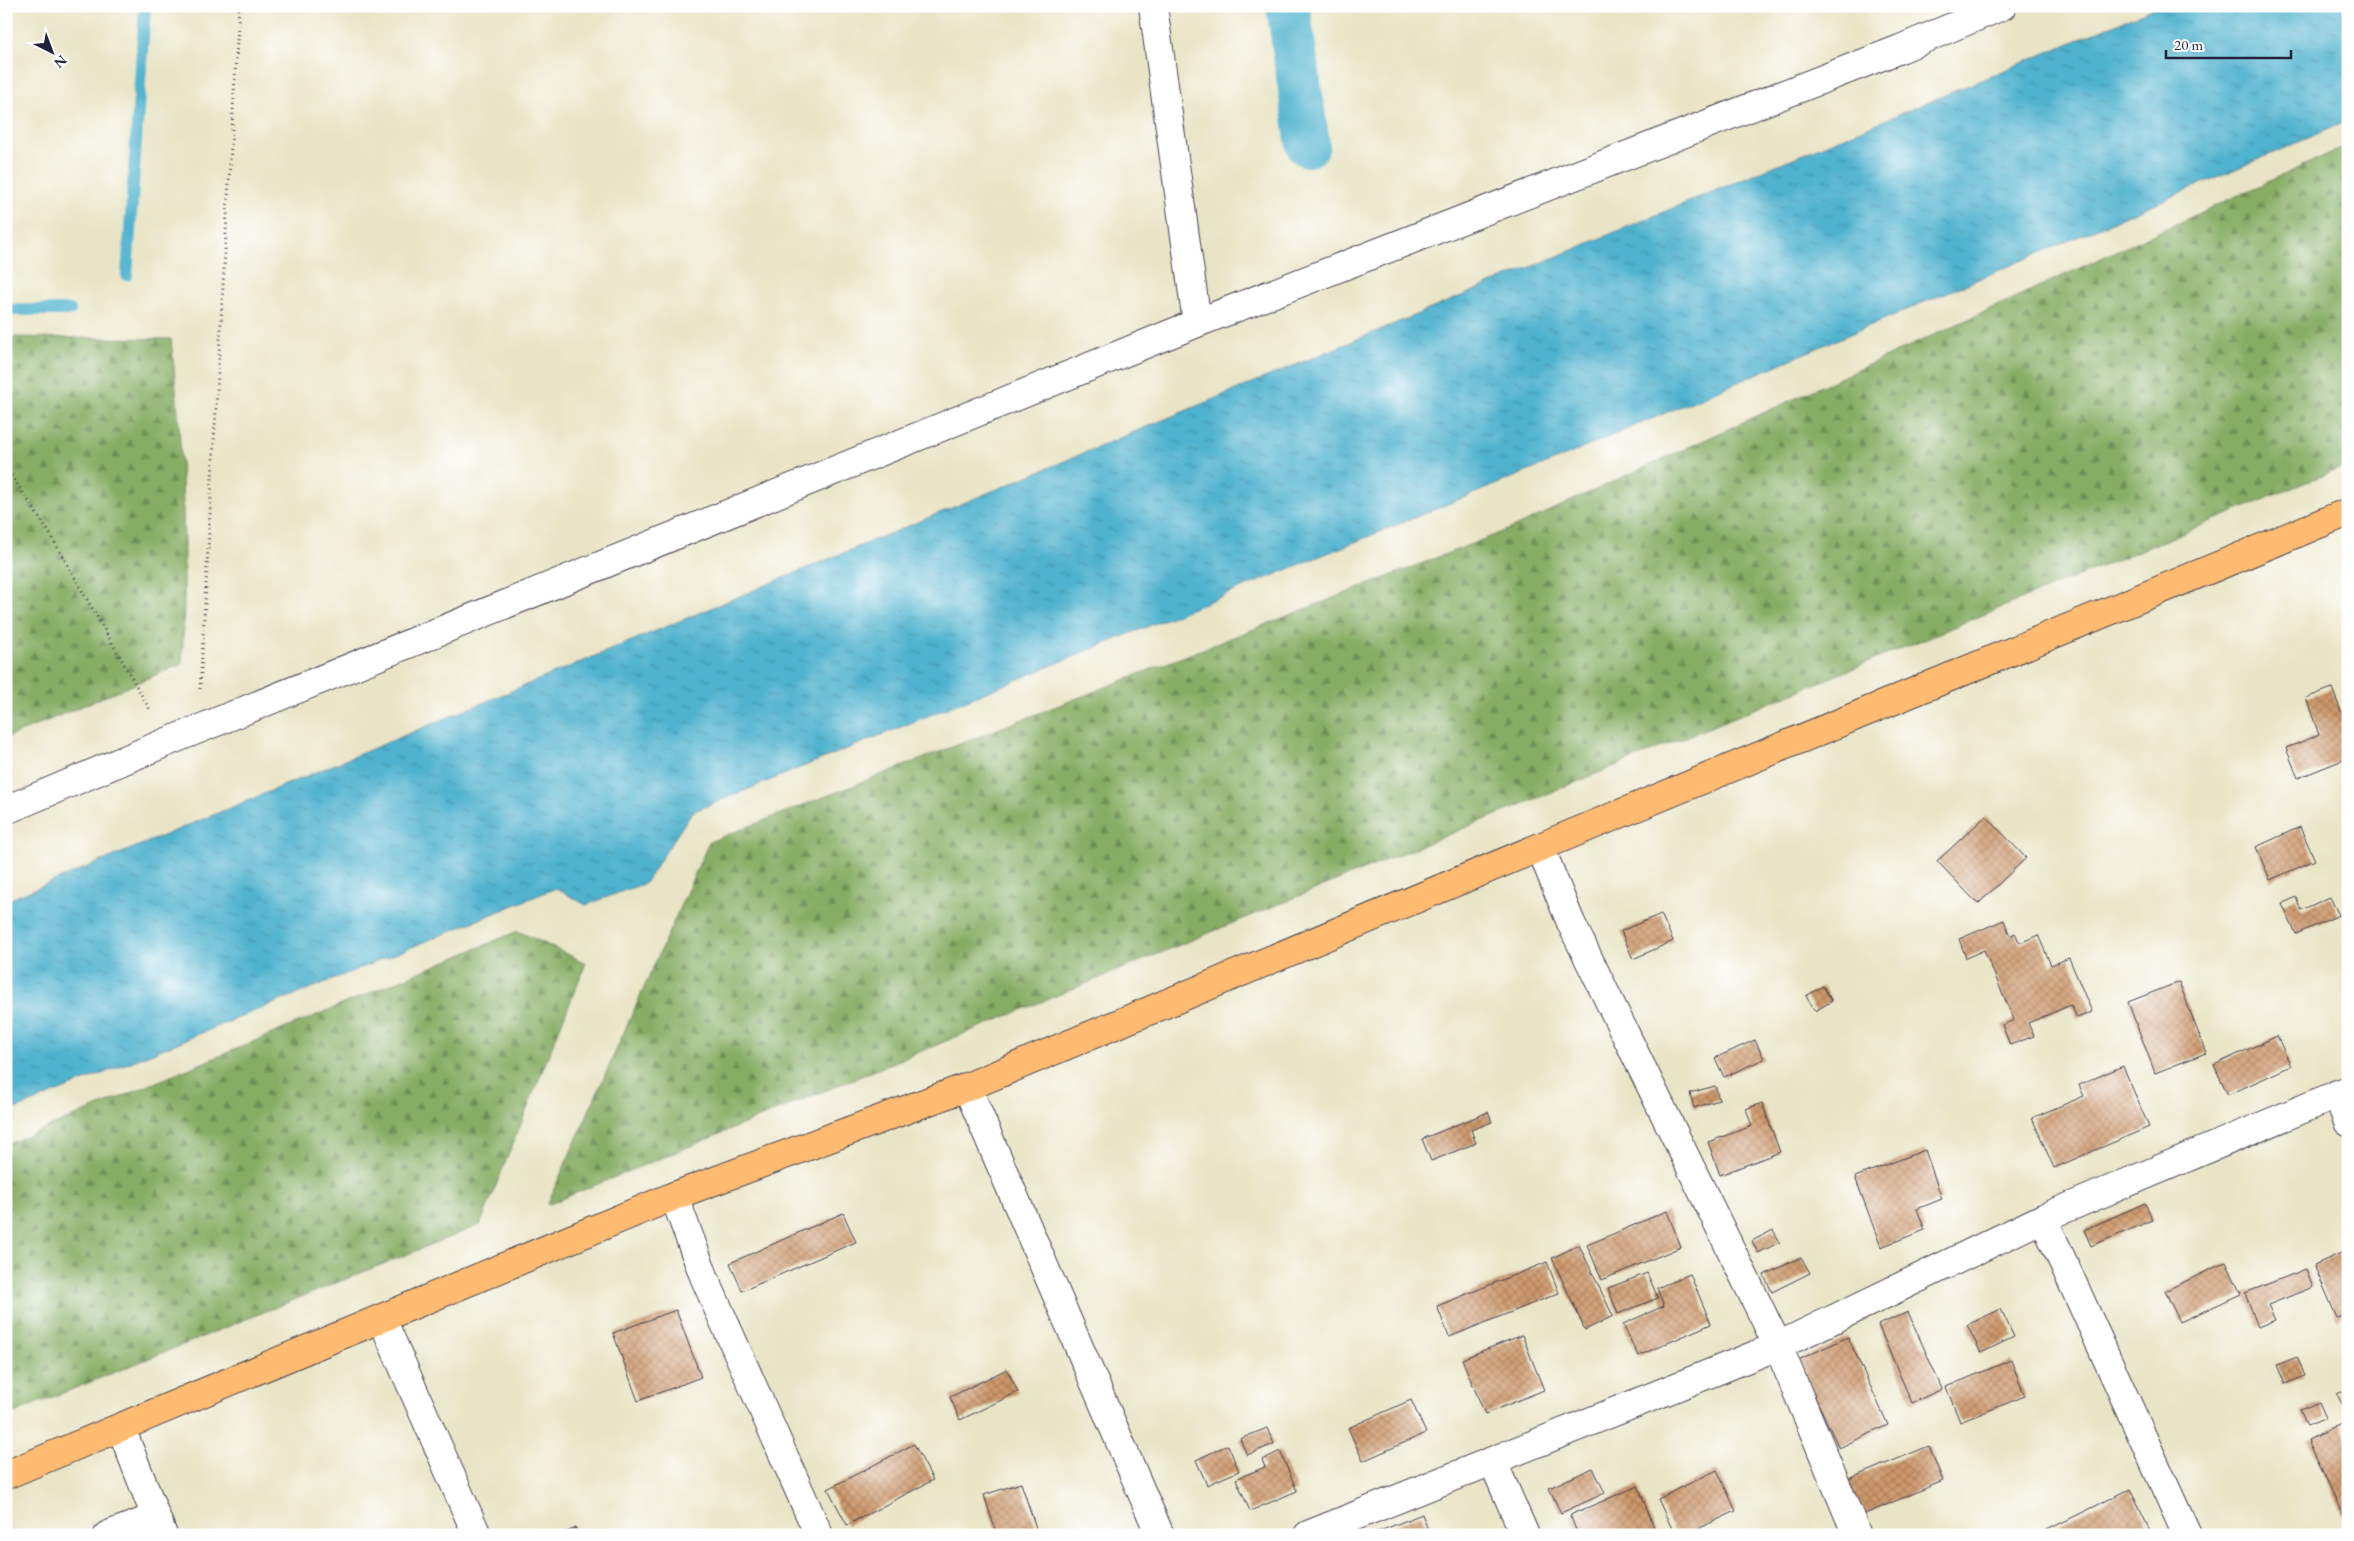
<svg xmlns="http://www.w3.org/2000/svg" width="2354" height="1541" font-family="'EB Garamond',serif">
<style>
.forest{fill:url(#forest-firs);stroke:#546850}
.water{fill:url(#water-ripples);stroke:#386a84}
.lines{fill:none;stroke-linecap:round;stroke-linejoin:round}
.stream{stroke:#4fb2ce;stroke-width:12}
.canal{stroke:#4fb2ce;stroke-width:44}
.building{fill:url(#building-cross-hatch)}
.street-casing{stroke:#403f50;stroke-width:30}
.primary-casing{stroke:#403f50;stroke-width:30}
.path{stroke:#403f50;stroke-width:3;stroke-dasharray:1 4;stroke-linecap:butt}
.street{stroke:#fff;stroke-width:28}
.primary{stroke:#febb71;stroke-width:28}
</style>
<defs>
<pattern id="forest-firs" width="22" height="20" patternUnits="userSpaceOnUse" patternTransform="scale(1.25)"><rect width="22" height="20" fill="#86ad64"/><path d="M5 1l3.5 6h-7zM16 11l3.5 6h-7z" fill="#6d8c54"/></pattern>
<pattern id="water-ripples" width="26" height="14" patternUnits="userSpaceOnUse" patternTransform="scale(1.25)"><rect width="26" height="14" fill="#4fb2ce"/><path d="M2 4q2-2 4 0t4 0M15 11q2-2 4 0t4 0" fill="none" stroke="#4190a8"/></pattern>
<pattern id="building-cross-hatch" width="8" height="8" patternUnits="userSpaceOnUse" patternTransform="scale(1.25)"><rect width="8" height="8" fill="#ce986a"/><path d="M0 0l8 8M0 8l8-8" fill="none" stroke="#a77c58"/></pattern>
</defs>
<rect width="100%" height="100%" fill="#fff"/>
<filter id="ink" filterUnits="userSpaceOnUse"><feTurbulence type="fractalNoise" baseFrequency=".02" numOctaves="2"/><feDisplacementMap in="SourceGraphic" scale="10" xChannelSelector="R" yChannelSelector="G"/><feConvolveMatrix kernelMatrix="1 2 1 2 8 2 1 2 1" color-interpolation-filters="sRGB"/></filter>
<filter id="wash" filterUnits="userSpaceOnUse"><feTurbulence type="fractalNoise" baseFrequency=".0096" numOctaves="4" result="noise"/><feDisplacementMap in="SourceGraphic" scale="20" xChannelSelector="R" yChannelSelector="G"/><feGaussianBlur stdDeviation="1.12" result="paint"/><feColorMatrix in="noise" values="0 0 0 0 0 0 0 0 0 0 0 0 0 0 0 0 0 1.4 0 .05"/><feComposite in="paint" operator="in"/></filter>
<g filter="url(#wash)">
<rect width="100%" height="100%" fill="#e9e4c5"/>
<!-- forest -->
<path class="forest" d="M2348,145V465L547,1205L709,842L1510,529Z
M6,337L171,339C183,447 187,556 182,664L6,738Z
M518,931L586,963L480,1225L6,1416V1145Z"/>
<!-- water -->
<path class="water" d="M2159,6H2348V121L1539,467L692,812L645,883L586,905L556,888L6,1113V901Z"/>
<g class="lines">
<!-- stream -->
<path class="stream" d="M127,275L145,6
M6,310H70"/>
<!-- canal -->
<path class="canal" d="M1288,6L1308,145"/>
</g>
<g id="blocks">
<!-- building -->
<path class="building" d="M2332,688L2348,729V758L2298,778L2286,748L2319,735L2306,698Z
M1986,816L2026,858L1978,904L1937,861Z
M2300,827L2315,860L2270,880L2256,847Z
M2296,897L2301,910L2330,897L2339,915L2296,934L2282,904Z
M1661,914L1673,941L1633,959L1621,931Z
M2004,920L2010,936L2015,933L2020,943L2038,935L2051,965L2069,958L2092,1012L2077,1018L2071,1005L2028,1023L2034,1036L2010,1045L2002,1025L2014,1020L1984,950L1966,958L1959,939Z
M2179,982L2206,1053L2155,1073L2128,1002Z
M1823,986L1832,1001L1815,1011L1806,996Z
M2277,1036L2291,1066L2228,1095L2214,1065Z
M1755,1040L1764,1059L1724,1077L1715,1058Z
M2123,1066L2149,1127L2054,1168L2032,1118L2084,1096L2079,1085Z
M1715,1086L1719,1100L1694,1108L1690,1093Z
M1762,1103L1780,1152L1720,1175L1708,1142L1752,1126L1746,1109Z
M1488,1112L1492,1122L1471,1130L1476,1143L1431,1161L1422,1139Z
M1925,1150L1942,1199L1917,1209L1925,1230L1881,1247L1855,1177Z
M2145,1203L2153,1220L2091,1246L2084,1230Z
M1667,1211L1681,1247L1602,1280L1587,1245Z
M843,1213L856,1242L742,1291L730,1263Z
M1773,1230L1780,1242L1758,1253L1752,1241Z
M1579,1245L1613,1316L1585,1330L1552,1258Z
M2348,1250V1313L2337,1318L2314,1265Z
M1801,1257L1810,1273L1772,1292L1764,1275Z
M1547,1262L1559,1293L1449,1337L1437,1306Z
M2226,1262L2241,1294L2180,1322L2165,1291Z
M2306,1269L2313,1287L2268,1305L2275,1320L2258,1327L2245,1293Z
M1647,1273L1658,1298L1618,1314L1608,1288Z
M1690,1274L1711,1324L1638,1356L1623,1324L1664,1306L1657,1288Z
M2001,1309L2014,1337L1981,1353L1967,1325Z
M676,1310L701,1377L638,1401L613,1333Z
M1908,1312L1942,1389L1912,1403L1878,1325Z
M1522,1335L1544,1390L1485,1414L1462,1359Z
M1848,1337L1888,1425L1839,1448L1798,1360Z
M2297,1357L2305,1376L2285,1384L2277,1365Z
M2011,1360L2025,1396L1960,1422L1946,1387Z
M1007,1369L1018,1392L960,1420L950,1397Z
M2348,1389V1411L2346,1412L2337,1394Z
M1411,1400L1426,1433L1363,1461L1348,1428Z
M2319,1402L2326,1418L2307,1426L2300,1410Z
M2341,1424L2348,1438V1517L2345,1519L2308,1440Z
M1267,1428L1274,1444L1247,1455L1240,1439Z
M914,1444L933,1480L847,1525L828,1489Z
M1228,1445L1239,1471L1207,1485L1196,1460Z
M1929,1446L1943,1481L1860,1516L1846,1480Z
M1280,1451L1297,1491L1250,1511L1236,1479L1265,1467L1262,1460Z
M1593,1468L1605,1493L1561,1513L1549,1488Z
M1717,1470L1736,1511L1685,1535H1675L1658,1499Z
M1021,1483L1038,1534L997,1535L984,1495Z
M1638,1486L1657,1535H1578L1570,1515Z
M2130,1489L2152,1535H2046L2045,1531Z
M1422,1514L1430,1535H1370Z
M576,1528L578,1535H559Z"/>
</g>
</g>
<g filter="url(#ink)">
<use href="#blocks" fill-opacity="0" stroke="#403f50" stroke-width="1"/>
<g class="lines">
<defs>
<path id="street" d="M1153,6L1197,323
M6,810L167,742L1197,323L1900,49L2002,6
M1540,847L1571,923L1778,1346L1857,1535
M967,1087L1160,1535
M2337,1094L2348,1122
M674,1196L705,1279L819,1535
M2043,1218L2187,1535
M382,1319L477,1535
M121,1428L163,1535
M1493,1462L1525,1535
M108,1535L156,1517
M1308,1535L1778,1346L2043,1218L2348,1090"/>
<path id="primary" d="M6,1475L674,1196L967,1087L1540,847L2348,512"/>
</defs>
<!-- street casing -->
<use href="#street" class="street-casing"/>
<!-- primary casing -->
<use href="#primary" class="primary-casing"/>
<!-- path -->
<path class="path" d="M6,467L50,534L150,710
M200,689L239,6"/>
<!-- street -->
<use href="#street" class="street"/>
<!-- primary -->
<use href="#primary" class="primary"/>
</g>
</g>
<!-- margin -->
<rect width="2354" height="1541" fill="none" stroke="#fff" stroke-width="25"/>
<!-- north arrow -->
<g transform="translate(52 52) rotate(138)" stroke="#ffffff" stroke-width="4" paint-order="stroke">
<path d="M0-4L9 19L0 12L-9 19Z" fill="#22223b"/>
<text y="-8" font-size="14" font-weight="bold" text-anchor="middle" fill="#22223b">N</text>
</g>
<!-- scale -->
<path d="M2166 50v8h125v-8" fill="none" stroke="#22223b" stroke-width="2.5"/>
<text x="2174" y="50" font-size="15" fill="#22223b" stroke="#ffffff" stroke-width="4" paint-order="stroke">20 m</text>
</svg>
